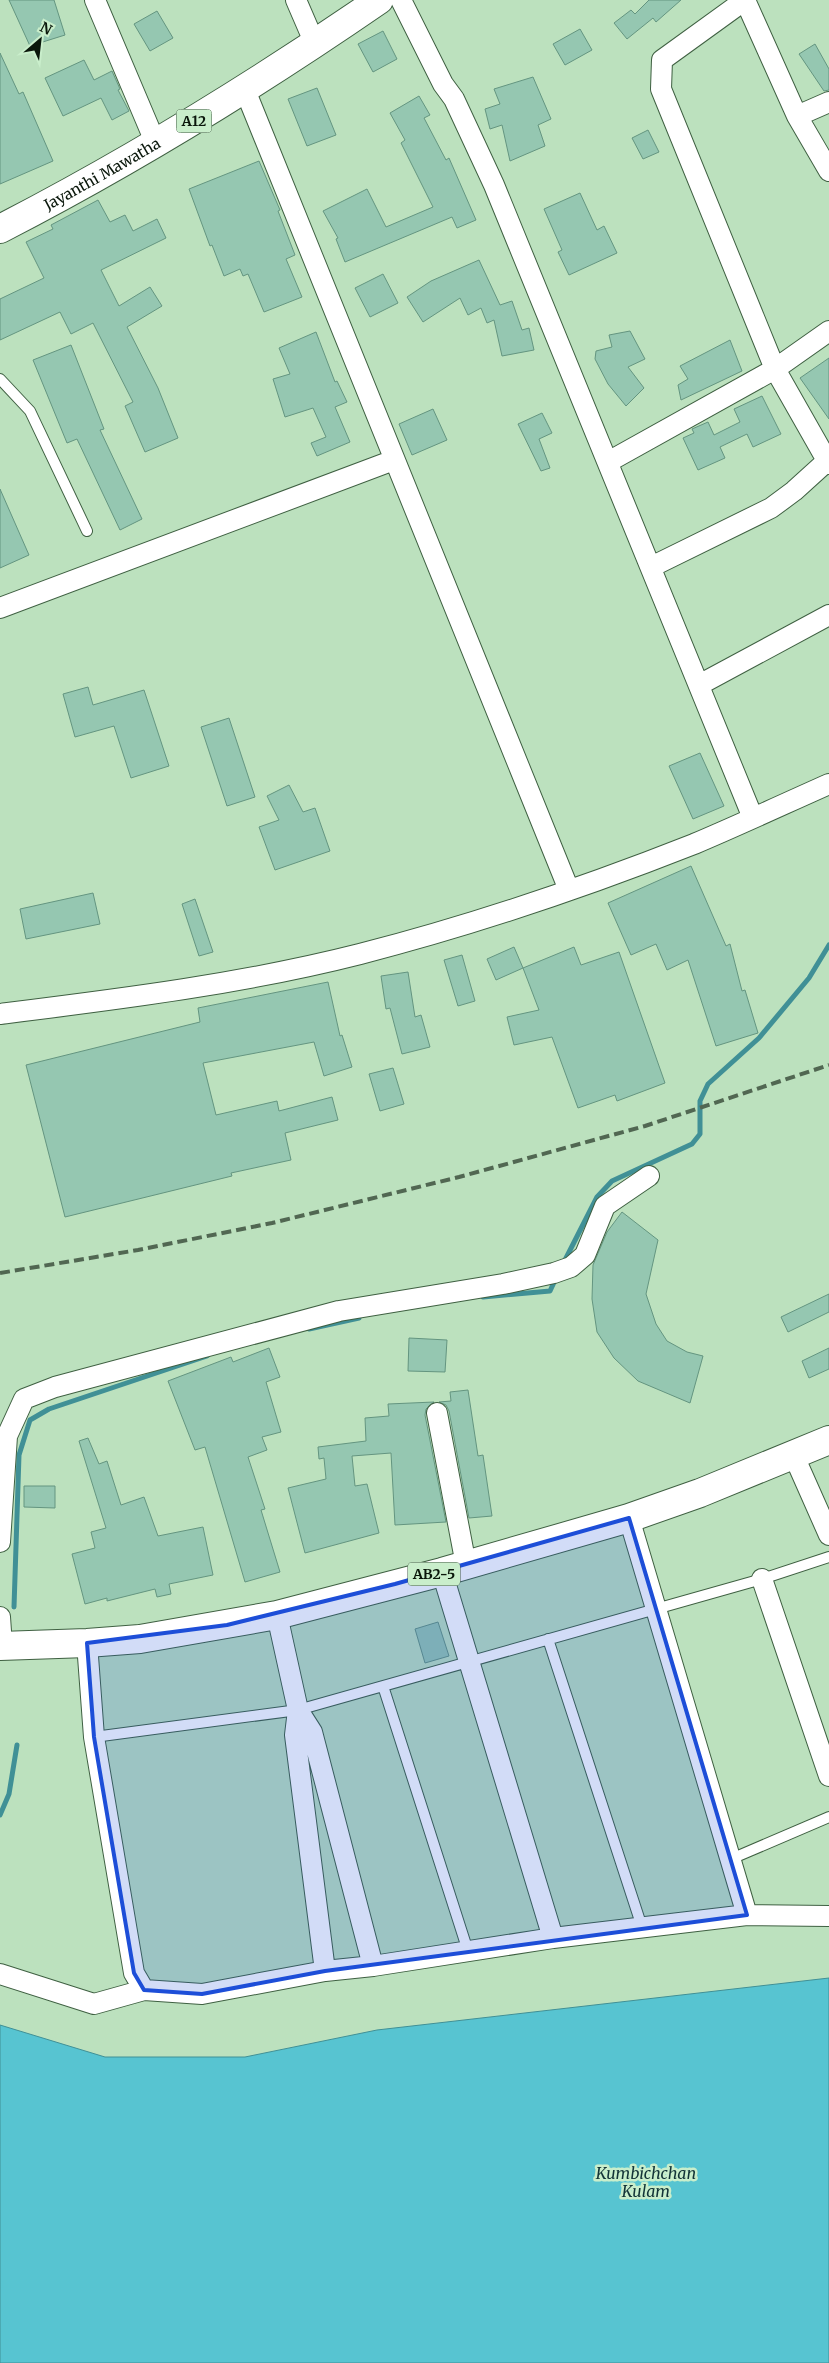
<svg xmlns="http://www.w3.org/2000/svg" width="829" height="2363" font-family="Merriweather,serif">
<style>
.water{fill:#57c4d1;stroke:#409096}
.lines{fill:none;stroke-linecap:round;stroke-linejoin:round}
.stream{stroke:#409096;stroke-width:5}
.building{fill:#95c7b1;stroke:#649580}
.lane-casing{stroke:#3f6042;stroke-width:12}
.street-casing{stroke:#3f6042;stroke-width:22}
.primary-casing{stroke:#3f6042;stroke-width:30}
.highway-casing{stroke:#3f6042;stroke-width:30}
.lane{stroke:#fff;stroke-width:10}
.street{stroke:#fff;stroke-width:20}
.primary{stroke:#fff;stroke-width:28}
.highway{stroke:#fff;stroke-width:28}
.rail{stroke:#516752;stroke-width:4;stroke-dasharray:10 5;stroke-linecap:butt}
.marked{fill:#1d4ed8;fill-opacity:0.2;stroke:#1d4ed8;stroke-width:4;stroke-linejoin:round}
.labels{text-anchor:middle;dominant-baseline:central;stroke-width:5;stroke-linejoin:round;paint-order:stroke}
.shield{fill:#c9eecb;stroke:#435845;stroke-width:1}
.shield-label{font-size:14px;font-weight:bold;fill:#0a170b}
.street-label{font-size:15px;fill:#0a170b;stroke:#c9eecb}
.water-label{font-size:16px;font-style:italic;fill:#123337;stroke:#c9eecb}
</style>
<rect width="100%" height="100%" fill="#bce1be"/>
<!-- water -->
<path class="water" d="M829,1978V2363H0V2025L105,2057H245L377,2030Z"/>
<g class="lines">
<!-- stream -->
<path class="stream" d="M563,1264L597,1197L612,1181L692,1144L700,1134V1101L708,1084L759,1038L809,978L829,945
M483,1297L550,1291L556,1278
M309,1329L359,1318
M14,1607L19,1455L30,1420L49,1409L207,1356
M0,1815L9,1794L17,1745"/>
</g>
<!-- building -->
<path class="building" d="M9,0H54L65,35L30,46Z
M649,0H681L656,22L653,18L627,39L614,23L631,10L635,14Z
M157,11L173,38L150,51L134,24Z
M580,29L592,50L565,65L553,44Z
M383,31L397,59L373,72L358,44Z
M815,44L829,69V90L824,91L799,54Z
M0,53L19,94L23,92L53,161L0,184Z
M84,60L94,80L112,71L120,89L118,90L129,111L112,120L101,98L63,116L45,78Z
M533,77L551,119L538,125L545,146L510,161L502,125L490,129L485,109L500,104L494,89Z
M317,88L336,135L307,146L288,99Z
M419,96L430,115L424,118L446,160L449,158L476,220L457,228L452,217L345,262L336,239L338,238L323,211L367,189L386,227L433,207L401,143L405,140L390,113Z
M648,130L659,152L643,159L632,138Z
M259,161L280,210L278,211L295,255L286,259L302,297L264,312L248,274L243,276L240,269L224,276L212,245L210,246L189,189Z
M580,193L597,230L604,226L617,253L569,275L558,252L562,250L544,209Z
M98,200L110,222L125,215L133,231L157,219L166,238L101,270L119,306L150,287L162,306L127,327L158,388L178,438L145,452L125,406L133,402L93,323L71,334L60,312L0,340V299L44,278L26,242L53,229L51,225Z
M479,260L500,305L512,301L522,330L529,328L534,350L502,356L494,320L487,323L481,308L468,315L460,298L423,322L407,297L431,281Z
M383,274L398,303L370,317L355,288Z
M630,331L645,359L628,367L644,388L626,406L608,384L595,359L596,351L612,347L609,335Z
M316,332L335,382L337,381L347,402L335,407L350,442L317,456L311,443L326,437L313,408L285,417L273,379L290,374L279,348Z
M730,340L742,371L681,400L678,385L688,379L680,366Z
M71,345L104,429L100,430L142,519L120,530L77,439L67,443L33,360Z
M829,358V419L800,378Z
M762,396L781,434L753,447L747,434L720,447L725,458L698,470L683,438L694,433L692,429L708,422L714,435L740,422L734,409Z
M433,409L447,440L412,455L399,424Z
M542,413L552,433L539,439L550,468L541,471L518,424Z
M0,489L29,555L0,568Z
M88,687L93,705L144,690L169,766L131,778L114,726L75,737L63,694Z
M229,718L255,797L227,806L201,727Z
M700,753L724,806L693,819L669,766Z
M289,785L303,812L315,808L330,851L275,870L259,827L279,820L267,796Z
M691,866L726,946L730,944L742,991L745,990L758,1033L716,1046L688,960L667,970L656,944L631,955L608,903Z
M93,893L100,924L26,939L20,909Z
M195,899L213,952L199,956L182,904Z
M514,947L523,968L496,980L487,959Z
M574,947L581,965L619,952L665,1083L617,1101L615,1095L578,1108L552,1037L514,1045L507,1017L539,1010L523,968Z
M462,955L475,1001L458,1006L444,960Z
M408,972L415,1017L421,1015L430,1047L402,1054L390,1008L386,1009L381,976Z
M328,982L340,1036L342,1035L352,1067L324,1076L314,1042L203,1063L216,1115L277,1101L279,1111L332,1097L338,1120L285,1133L291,1160L231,1173L232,1176L65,1217L26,1065L200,1022L198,1008Z
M393,1068L404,1104L380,1111L369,1074Z
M622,1212L658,1240L646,1294L656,1324L667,1341L687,1352L703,1356L690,1403L638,1381L614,1358L597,1332L592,1299L593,1265L607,1232Z
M829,1294V1312L788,1332L781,1317Z
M409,1338L447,1340L445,1372L408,1371Z
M269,1348L280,1377L266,1382L281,1432L262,1437L267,1450L248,1457L265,1509L261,1510L280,1572L245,1582L205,1447L195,1450L168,1381L231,1357L233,1362Z
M829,1348V1369L809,1378L802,1361Z
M468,1390L478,1456L483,1455L492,1516L469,1518L449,1411L446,1405L439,1402L451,1401L450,1392Z
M434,1402L426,1409L425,1415L446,1522L395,1525L391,1453L352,1456L355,1486L367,1484L379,1533L305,1553L288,1488L326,1479L324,1458L319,1459L318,1447L366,1441L365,1418L389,1416L388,1404Z
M88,1438L99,1464L107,1461L121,1505L144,1497L158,1536L203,1527L213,1575L169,1584L171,1594L157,1597L155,1589L107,1601V1598L85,1604L72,1554L95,1548L91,1532L106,1528L79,1441Z
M24,1486H55V1508L24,1507Z
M438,1622L449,1656L425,1663L415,1629Z"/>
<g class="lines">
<defs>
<path id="lane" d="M0,379L30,411L87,531
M548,1639L642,1927
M383,1686L468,1951
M94,1737L298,1710L762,1579L829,1557
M731,1859L829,1817"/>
<path id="street" d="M95,0L156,144
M296,0L315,44
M401,0L443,84L454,99L494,185L753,818
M745,0L662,60L661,89L775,369L829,464
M745,0L797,116L829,171
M245,90L569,890
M797,116L829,102
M608,462L775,369L829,331
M651,567L771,508L794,491L826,462
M0,608L394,460
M699,685L829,615
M0,1014C120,999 242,984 360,954C473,925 585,887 694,844C739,825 784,804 829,784
M437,1413L466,1565
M794,1456L829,1535
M629,1518L747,1915
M0,1542L7,1436L24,1399L55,1387L339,1311L503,1284L554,1273L571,1267L585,1255L605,1206L649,1176
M442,1572L553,1938
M762,1579L829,1776
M277,1615L298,1710L295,1735L325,1971
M0,1617L2,1646
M87,1643L94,1737L134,1973L144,1990L202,1994L325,1971L373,1966L553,1938L747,1915L829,1916
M298,1710L312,1732L373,1966
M0,1974L94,2004L144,1990"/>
<path id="primary" d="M0,1646L87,1643L140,1639L277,1615L442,1572L629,1518L700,1493L829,1440"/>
<g id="highway">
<path id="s1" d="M0,229C132,161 257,84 379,0"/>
</g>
</defs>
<!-- lane casing -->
<use href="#lane" class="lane-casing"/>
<!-- street casing -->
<use href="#street" class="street-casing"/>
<!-- primary casing -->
<use href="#primary" class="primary-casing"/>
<!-- highway casing -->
<use href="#highway" class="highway-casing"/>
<!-- lane -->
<use href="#lane" class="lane"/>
<!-- street -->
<use href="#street" class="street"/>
<!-- primary -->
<use href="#primary" class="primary"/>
<!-- highway -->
<use href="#highway" class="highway"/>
<!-- rail -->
<path class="rail" d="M0,1273L138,1250L272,1223L459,1177L645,1126L829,1065"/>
</g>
<!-- marked area -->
<path class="marked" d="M629,1518L747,1915L325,1971L202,1994L144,1990L134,1973L94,1737L87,1643L227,1625L395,1584Z"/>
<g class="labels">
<!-- shield labels -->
<g class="shield">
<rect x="176.5" y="109.5" width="35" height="23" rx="4"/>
<rect x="408" y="1562.5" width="52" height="23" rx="4"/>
</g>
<g class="shield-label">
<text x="194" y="121">A12</text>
<text x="434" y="1574">AB2-5</text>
</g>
<!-- street labels -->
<g class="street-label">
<text stroke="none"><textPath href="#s1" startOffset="116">Jayanthi Mawatha</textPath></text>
</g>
<!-- water labels -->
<g class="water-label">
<text x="646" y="2173">Kumbichchan<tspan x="646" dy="18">Kulam</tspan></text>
</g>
</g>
<!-- north arrow -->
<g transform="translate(40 40) rotate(28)" stroke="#c9eecb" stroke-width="4" paint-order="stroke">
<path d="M0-4L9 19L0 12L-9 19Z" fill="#0a170b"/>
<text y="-8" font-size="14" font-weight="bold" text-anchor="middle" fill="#0a170b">N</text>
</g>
</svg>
